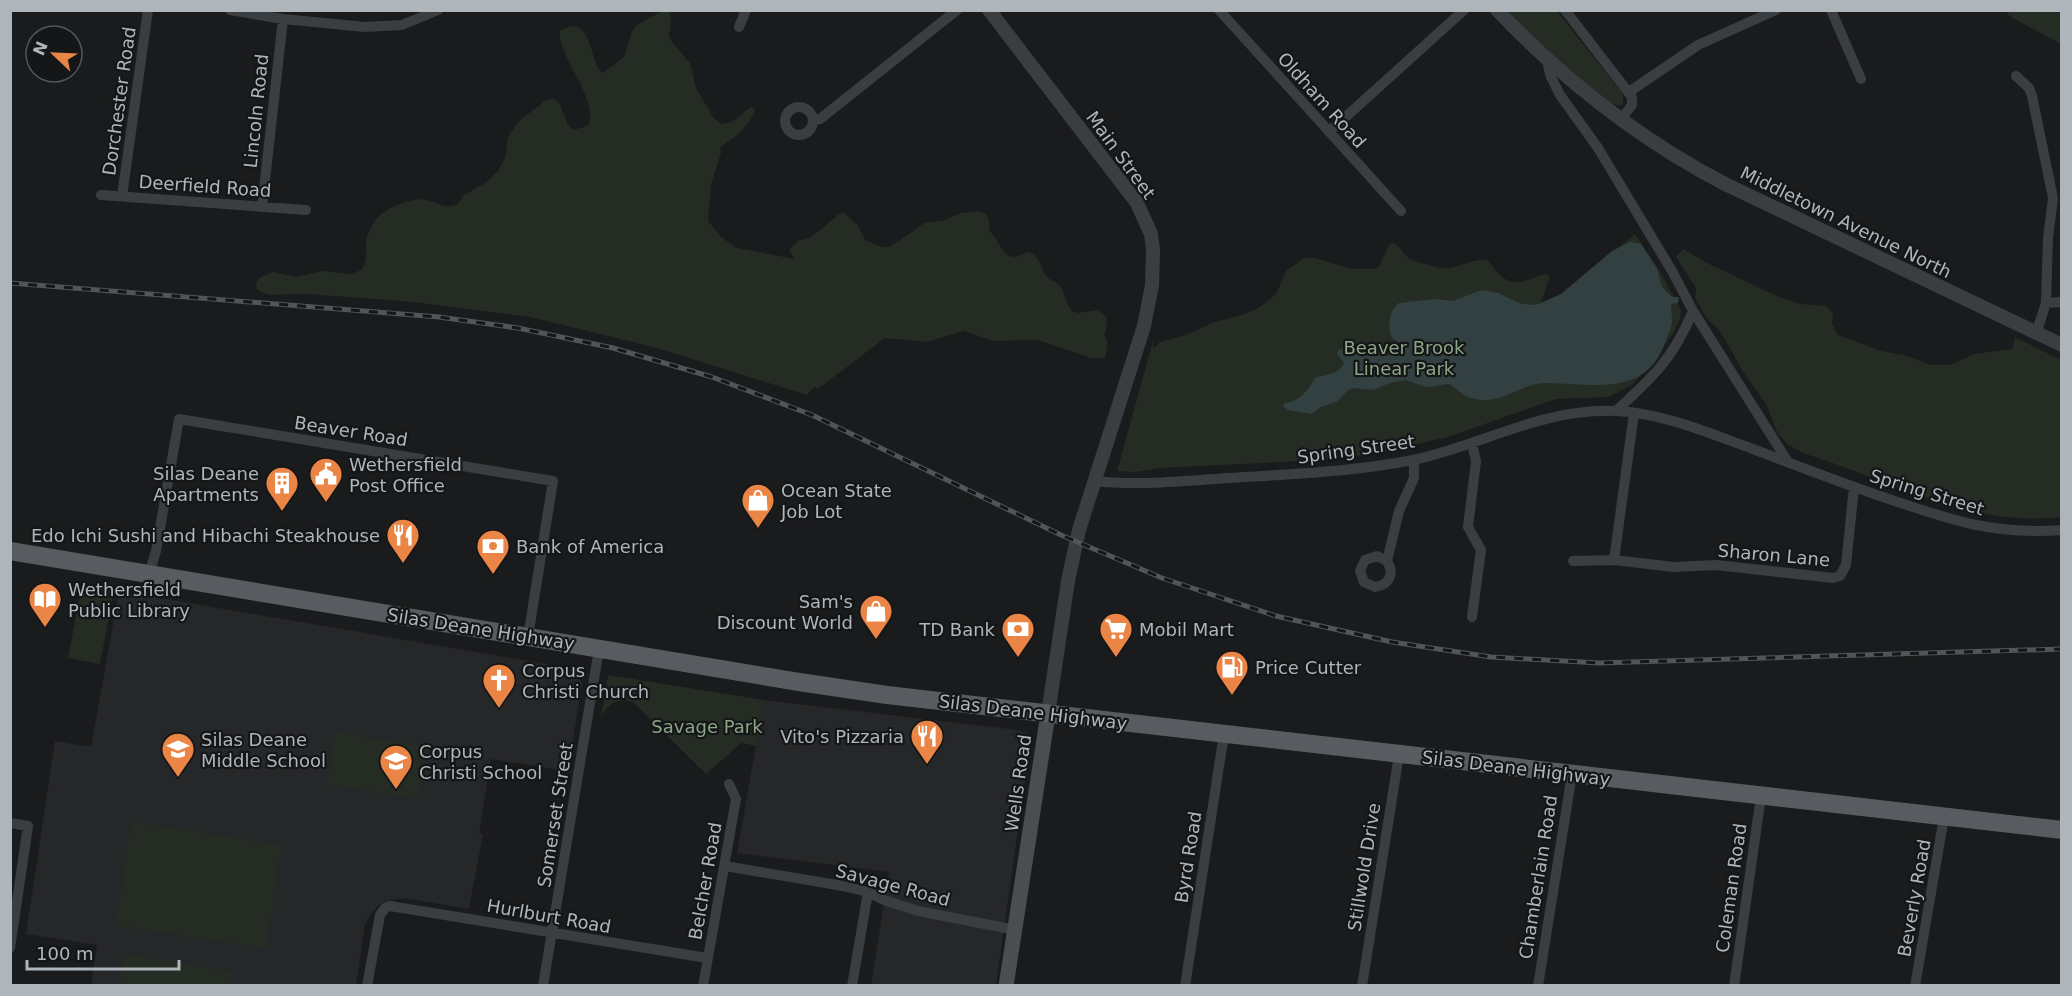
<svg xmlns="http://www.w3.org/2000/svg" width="2072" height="996" font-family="'DejaVu Sans',sans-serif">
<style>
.built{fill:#262729}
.green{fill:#252c24}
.water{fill:#334042}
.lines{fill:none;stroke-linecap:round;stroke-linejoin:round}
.minor{stroke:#3b3e41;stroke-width:10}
.tertiary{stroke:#3b3e41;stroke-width:14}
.secondary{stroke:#4a4d51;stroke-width:15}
.primary{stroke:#585c60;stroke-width:18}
.rail-casing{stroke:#515458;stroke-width:5}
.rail{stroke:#151617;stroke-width:3;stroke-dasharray:9;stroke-linecap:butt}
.labels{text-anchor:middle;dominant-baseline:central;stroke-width:4.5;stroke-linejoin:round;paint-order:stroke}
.street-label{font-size:18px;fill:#aeb5bb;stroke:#151617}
.park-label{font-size:18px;fill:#8ca586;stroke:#151617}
.poi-label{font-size:18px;fill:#aeb5bb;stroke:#151617;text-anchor:start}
</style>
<rect width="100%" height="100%" fill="#1a1b1c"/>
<!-- built -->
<path class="built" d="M119,591L576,669L582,684L568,771L491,759L479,833L483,834L469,909L405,898L390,900L380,904L371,913L365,924L356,985H91L97,945L26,934L55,741L91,747Z
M764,700L1018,730L1027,733L1031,738L996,985H871L889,872L737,853Z"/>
<!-- green -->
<path class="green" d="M662,11H669L671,20L669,34L671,41L690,63L696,88L713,117L721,124L732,122L748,109L752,107L755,109C753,123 732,140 720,147L721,153L711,184L708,221L721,237L737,248L795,259L789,250L798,241L810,238L838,215L844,212L852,221L857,224L865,240L882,247H888L899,241L924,223L942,221L961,213L980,211L986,214L989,219V230C1004,246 1002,266 1028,252C1040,256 1039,264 1045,274C1048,280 1055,281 1060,286C1066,294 1065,303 1072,311L1079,313L1097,310L1107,317L1106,331L1104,335C1110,342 1106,349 1105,358H1091L1038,340L993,341L964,331L927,342L885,338L818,389L814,387L807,395L657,348L530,317L414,302L308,294L269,295L257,290L256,284L259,278L272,272L297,277L322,271L351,274L361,270C368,261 366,254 366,243C366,236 371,227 375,221C383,208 412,197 426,200C440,202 442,210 458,204L464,195L485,183L498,171L505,158L508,137L518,122L546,100L553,99L559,102L568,125L573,130L587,126C603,105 556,54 560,31C593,9 589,66 603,73L624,57L631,34L637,25Z
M1504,11H1557L1623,94V105L1619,106C1602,100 1588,86 1574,74C1549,53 1526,33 1504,11Z
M2005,11H2061V44L2011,17Z
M1635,234L1658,268L1681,310L1680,319L1674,332L1648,368L1633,384L1609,397L1556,399L1448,437L1373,454L1322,460L1160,468L1135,472L1117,471L1153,341L1154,348L1160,342L1186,335L1212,323L1245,314L1260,307L1276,294L1287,270L1304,258H1315L1352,269H1375L1380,265L1389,245L1393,243C1402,246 1401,254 1409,258C1416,262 1428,265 1436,267C1454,272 1467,259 1486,260C1492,264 1494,269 1499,274C1515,290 1527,279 1544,274L1550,276L1541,303L1546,306Z
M1683,249L1707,263L1781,298L1801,304L1826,306L1833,313L1832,324L1838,335L1881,351L1904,355L1931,365H1950L1974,354L2012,349L2015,337L2061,360V517C1970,528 1890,480 1806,454L1788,445L1778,434L1766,404L1743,372L1722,334L1705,316L1695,297L1696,288L1676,257Z
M82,585L114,591L100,664L68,658Z
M608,675L764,700L757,746L741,743L706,774L633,702C618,697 605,704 601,719Z
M336,732L425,747L417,799L327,784Z
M131,822L281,845L266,948L116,925Z
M125,954L232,972L230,985H120Z"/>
<!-- water -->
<path class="water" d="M1630,242L1641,244L1657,269L1662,287L1672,297H1679L1678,303L1671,304C1673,329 1672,324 1663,348C1642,398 1586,383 1544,383C1517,384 1501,408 1468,397C1461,394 1456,388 1449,384L1427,387L1405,380L1390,383L1373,390L1353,388L1347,391L1338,401L1321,407L1311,414L1288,410L1283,406L1284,403C1299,402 1308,391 1315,378C1326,374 1339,375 1344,363C1341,358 1334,354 1340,349L1374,356L1395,355L1400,343L1392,338C1387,326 1389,310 1399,303L1435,299L1453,301L1482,290L1498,293L1521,304L1536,305L1561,294L1612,251Z"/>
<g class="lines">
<!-- minor -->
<path class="minor" d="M230,10L283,19L365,27L402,25L438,10
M1219,10L1401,211
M1565,10L1632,97V105L1621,119
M1831,10L1861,79
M739,27L746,10
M1547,61L1551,77L1560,95L1598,148L1672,271L1693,311L1788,462
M2016,76L2029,88L2032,96L2053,198L2048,238L2046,303L2036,334
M1629,92L1698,45L1776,10
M785 121a14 14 0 1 1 28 0a14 14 0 1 1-28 0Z
M813,120L820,119L957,10
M1329,132L1464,10
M101,195L306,210
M122,196L148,10
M262,207L283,19
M2046,303L2062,302
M1616,411C1653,377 1673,359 1693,311
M1094,481C1138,486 1184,481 1229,478C1291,474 1352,472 1413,460C1483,445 1541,408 1616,411C1661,413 1704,431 1745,446C1792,464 1839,482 1886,498C1951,520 1992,535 2062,530
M1614,560L1634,413
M1387,561L1377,556L1365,560L1360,571L1364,582L1375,587C1389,585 1395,574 1387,561L1399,511L1414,478V460
M1573,561L1614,560L1674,567L1716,565L1833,578L1840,576L1846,565L1854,487
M149,574L156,551L179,419L553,481L528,637
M1472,617L1481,550L1468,527L1476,461L1472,443
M10,823L28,826L10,948
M725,866L843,886L868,892L884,900L918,911L1016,930
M367,986L380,915L385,908L390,906L707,958
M543,986L599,649
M703,986L736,799L729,784
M852,986L868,892
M1185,986L1224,734
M1362,986L1399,755
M1538,986L1572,774
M1734,986L1761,796
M1915,986L1944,817"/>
<!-- tertiary -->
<path class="tertiary" d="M989,10L1137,203L1151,234L1153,250L1152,285L1144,326L1079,530L1068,581L1048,714
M1497,10C1564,80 1639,139 1725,184L2062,345"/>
<!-- secondary -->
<path class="secondary" d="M1006,986L1048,714"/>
<!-- primary -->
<path class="primary" d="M10,551L799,682L887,695L2062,830"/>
<defs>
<path id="rail" d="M10,283L439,317L518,328L613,348L712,377L812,415L1061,535L1162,578L1276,616L1392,642L1491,657L1599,663L2062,649"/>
</defs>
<!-- rail casing -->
<use href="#rail" class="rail-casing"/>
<!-- rail -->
<use href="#rail" class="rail"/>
</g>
<!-- icons -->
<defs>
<symbol id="civic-pin" viewBox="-11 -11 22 30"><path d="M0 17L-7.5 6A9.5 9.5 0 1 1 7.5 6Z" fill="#ea8545" stroke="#151617"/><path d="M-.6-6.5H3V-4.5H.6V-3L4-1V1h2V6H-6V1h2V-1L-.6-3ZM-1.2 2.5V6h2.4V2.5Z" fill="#fff"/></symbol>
<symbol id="building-pin" viewBox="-11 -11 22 30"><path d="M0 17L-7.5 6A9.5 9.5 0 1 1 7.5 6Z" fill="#ea8545" stroke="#151617"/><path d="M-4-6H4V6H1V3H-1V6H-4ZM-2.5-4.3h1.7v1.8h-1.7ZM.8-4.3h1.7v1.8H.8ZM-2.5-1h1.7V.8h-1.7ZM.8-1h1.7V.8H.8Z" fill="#fff"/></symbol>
<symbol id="shop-pin" viewBox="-11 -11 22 30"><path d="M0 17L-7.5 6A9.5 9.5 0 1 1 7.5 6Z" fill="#ea8545" stroke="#151617"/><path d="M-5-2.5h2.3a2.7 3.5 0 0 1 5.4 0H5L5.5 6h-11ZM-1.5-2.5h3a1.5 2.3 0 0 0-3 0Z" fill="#fff"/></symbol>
<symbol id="restaurant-pin" viewBox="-11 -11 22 30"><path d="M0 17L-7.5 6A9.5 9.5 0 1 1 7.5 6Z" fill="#ea8545" stroke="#151617"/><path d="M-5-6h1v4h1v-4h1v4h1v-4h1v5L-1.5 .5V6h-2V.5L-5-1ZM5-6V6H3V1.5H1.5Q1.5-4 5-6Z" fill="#fff"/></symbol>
<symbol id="bank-pin" viewBox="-11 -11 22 30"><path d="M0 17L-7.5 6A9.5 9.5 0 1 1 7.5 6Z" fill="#ea8545" stroke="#151617"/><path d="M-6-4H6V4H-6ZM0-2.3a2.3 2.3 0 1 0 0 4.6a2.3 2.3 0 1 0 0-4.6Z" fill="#fff"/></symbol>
<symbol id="library-pin" viewBox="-11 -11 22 30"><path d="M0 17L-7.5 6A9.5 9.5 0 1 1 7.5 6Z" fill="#ea8545" stroke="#151617"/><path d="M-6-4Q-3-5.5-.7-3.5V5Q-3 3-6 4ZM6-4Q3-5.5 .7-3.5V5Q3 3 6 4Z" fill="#fff"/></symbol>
<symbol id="supermarket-pin" viewBox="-11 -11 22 30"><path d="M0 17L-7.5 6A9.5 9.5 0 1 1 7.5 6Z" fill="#ea8545" stroke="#151617"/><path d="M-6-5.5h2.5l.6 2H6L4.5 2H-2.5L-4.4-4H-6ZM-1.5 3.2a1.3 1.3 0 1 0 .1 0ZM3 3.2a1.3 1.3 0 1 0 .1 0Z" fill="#fff"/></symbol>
<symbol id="fuel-pin" viewBox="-11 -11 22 30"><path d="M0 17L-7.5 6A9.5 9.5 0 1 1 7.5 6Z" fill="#ea8545" stroke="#151617"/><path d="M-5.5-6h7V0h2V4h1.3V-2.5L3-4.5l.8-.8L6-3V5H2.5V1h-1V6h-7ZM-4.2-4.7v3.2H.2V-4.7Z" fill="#fff"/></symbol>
<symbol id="church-pin" viewBox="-11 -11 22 30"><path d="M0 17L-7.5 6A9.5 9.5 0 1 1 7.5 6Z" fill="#ea8545" stroke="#151617"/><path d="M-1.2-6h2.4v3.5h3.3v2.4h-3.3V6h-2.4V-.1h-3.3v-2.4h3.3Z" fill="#fff"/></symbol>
<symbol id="school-pin" viewBox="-11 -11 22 30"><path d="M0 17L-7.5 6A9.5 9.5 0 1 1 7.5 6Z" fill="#ea8545" stroke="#151617"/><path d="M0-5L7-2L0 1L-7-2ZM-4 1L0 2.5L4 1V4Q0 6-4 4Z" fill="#fff"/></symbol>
</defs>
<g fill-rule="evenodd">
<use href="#civic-pin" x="307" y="455" width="38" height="52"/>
<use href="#building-pin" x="263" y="464" width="38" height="52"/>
<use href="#shop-pin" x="739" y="481" width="38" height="52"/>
<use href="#restaurant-pin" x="384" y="516" width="38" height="52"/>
<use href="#bank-pin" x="474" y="527" width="38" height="52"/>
<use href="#library-pin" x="26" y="580" width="38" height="52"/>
<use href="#shop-pin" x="857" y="592" width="38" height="52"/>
<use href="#bank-pin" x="999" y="610" width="38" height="52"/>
<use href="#supermarket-pin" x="1097" y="610" width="38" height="52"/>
<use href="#fuel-pin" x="1213" y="648" width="38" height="52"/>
<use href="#church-pin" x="480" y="661" width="38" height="52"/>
<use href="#restaurant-pin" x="908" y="717" width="38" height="52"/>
<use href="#school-pin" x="159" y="730" width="38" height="52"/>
<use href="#school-pin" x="377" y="742" width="38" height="52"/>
</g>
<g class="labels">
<!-- street labels -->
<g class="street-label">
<text transform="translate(1322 100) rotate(48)">Oldham Road</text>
<text transform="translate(119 101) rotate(-82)">Dorchester Road</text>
<text transform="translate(256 111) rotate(-84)">Lincoln Road</text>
<text transform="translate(1121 155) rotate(54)">Main Street</text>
<text transform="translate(205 186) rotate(4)">Deerfield Road</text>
<text transform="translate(1846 222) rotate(26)">Middletown Avenue North</text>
<text transform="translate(351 431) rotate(9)">Beaver Road</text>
<text transform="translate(1356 449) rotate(-8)">Spring Street</text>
<text transform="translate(1927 492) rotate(17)">Spring Street</text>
<text transform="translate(1774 555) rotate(5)">Sharon Lane</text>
<text transform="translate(481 629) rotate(9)">Silas Deane Highway</text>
<text transform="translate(1033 712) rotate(7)">Silas Deane Highway</text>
<text transform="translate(1516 768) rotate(7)">Silas Deane Highway</text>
<text transform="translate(1018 783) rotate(-82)">Wells Road</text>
<text transform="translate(555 815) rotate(-81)">Somerset Street</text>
<text transform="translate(1188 857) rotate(-81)">Byrd Road</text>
<text transform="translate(1364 867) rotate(-81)">Stillwold Drive</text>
<text transform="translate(1538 877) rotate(-81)">Chamberlain Road</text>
<text transform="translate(705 881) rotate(-80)">Belcher Road</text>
<text transform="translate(893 885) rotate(15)">Savage Road</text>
<text transform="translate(1731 888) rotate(-82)">Coleman Road</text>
<text transform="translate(1914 898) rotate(-80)">Beverly Road</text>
<text transform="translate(549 916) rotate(10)">Hurlburt Road</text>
</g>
<!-- park labels -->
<g class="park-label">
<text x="1404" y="347">Beaver Brook<tspan x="1404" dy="21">Linear Park</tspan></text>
<text x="707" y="726">Savage Park</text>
</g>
<!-- poi labels -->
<g class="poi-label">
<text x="349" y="464">Wethersfield<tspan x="349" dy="21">Post Office</tspan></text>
<text x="259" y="473" text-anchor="end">Silas Deane<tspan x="259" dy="21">Apartments</tspan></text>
<text x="781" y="490">Ocean State<tspan x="781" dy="21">Job Lot</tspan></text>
<text x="380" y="535" text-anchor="end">Edo Ichi Sushi and Hibachi Steakhouse</text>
<text x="516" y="546">Bank of America</text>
<text x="68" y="589">Wethersfield<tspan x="68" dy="21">Public Library</tspan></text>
<text x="853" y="601" text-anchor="end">Sam's<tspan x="853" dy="21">Discount World</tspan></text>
<text x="995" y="629" text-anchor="end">TD Bank</text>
<text x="1139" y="629">Mobil Mart</text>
<text x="1255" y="667">Price Cutter</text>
<text x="522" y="670">Corpus<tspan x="522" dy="21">Christi Church</tspan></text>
<text x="904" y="736" text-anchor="end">Vito's Pizzaria</text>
<text x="201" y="739">Silas Deane<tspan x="201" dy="21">Middle School</tspan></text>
<text x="419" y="751">Corpus<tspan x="419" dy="21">Christi School</tspan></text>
</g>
</g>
<!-- border -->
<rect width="2072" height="996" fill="none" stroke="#aeb5bb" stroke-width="24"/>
<!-- north arrow -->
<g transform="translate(54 54) rotate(293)"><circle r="28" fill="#151617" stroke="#525659" stroke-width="1.5"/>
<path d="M0-4.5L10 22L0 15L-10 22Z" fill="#ea8545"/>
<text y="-9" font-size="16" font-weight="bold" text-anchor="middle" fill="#aeb5bb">N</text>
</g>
<!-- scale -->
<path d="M27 960v9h152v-9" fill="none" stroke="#aeb5bb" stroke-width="3"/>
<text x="36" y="960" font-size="18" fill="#aeb5bb" stroke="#151617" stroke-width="4.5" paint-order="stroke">100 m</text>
</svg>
